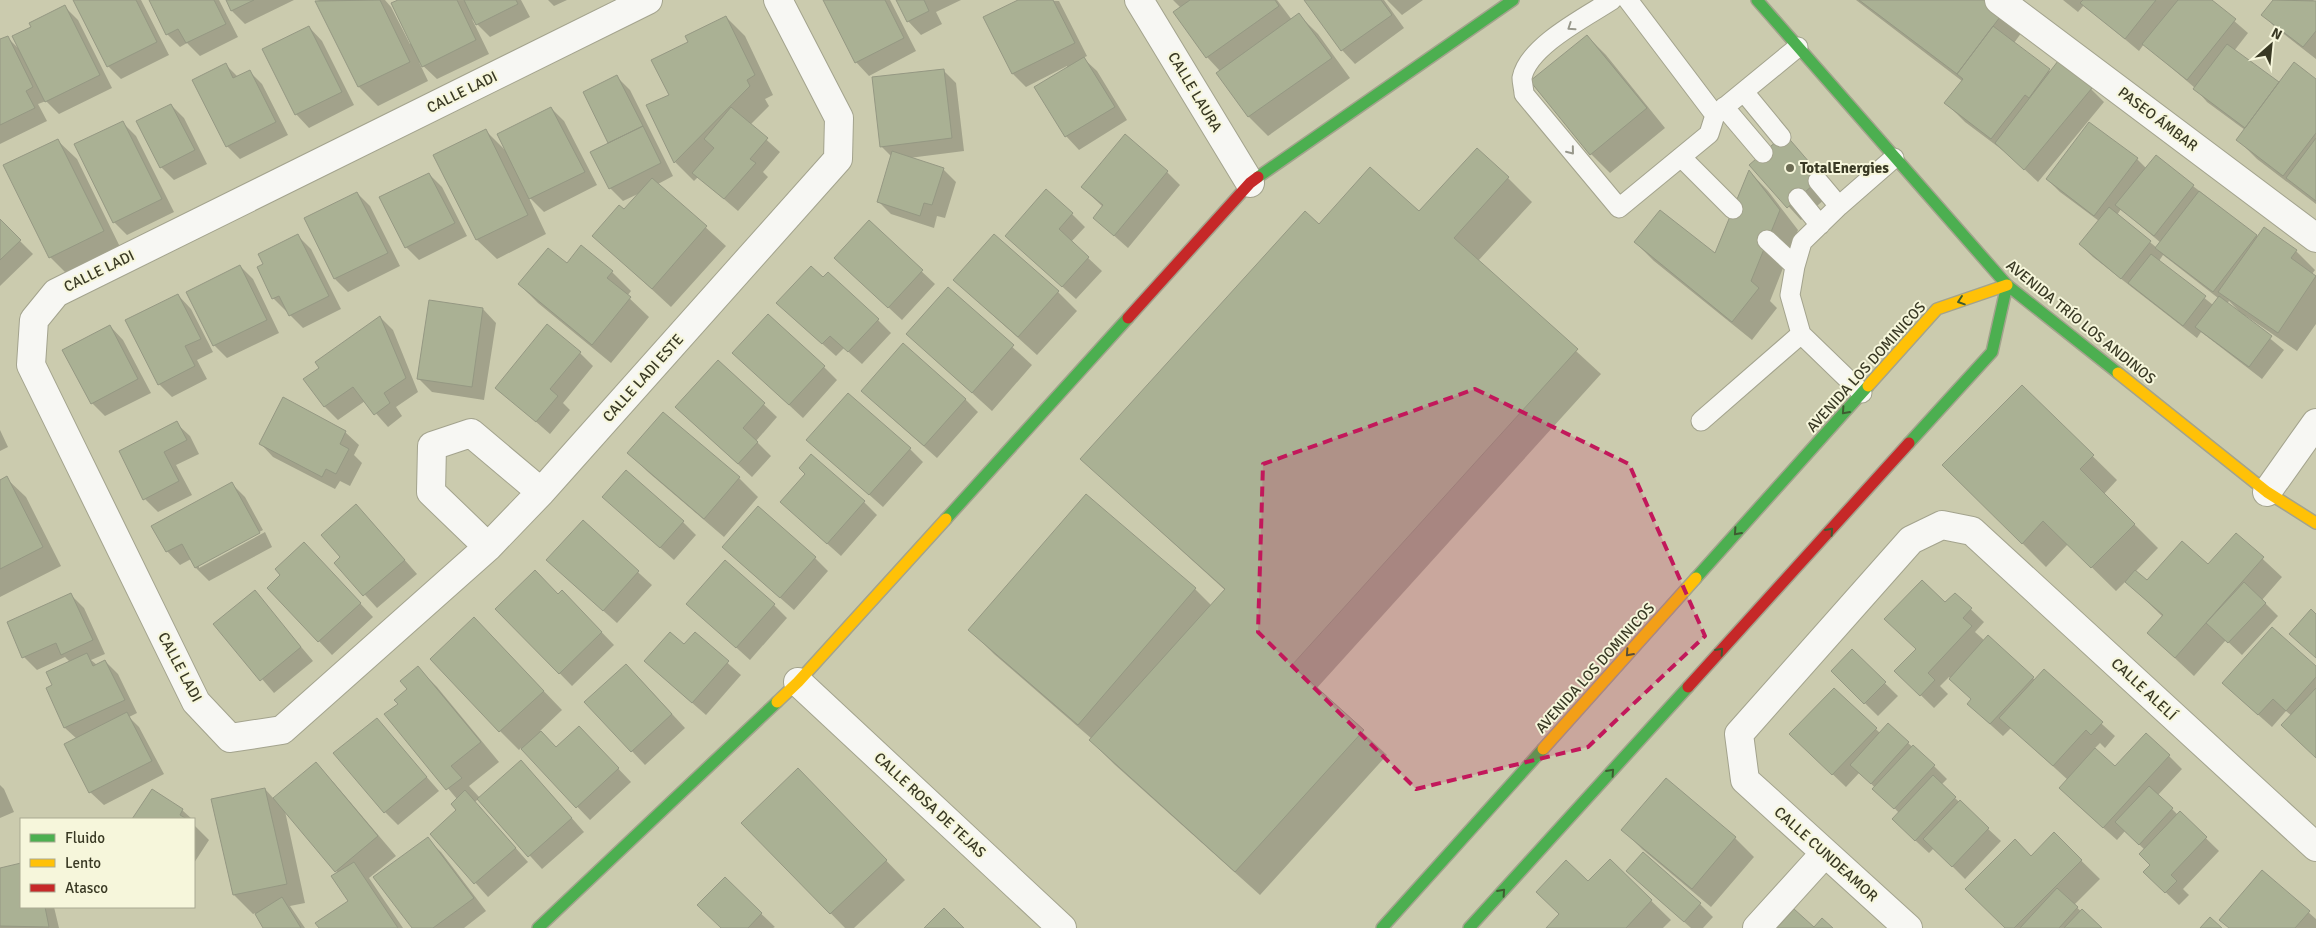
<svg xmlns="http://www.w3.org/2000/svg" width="2316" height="928" font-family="Signika,sans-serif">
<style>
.shadow{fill:#0003;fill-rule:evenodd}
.building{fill:#aab194;stroke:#959883}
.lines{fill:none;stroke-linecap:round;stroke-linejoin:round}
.lane-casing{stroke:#a3a38d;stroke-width:21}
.street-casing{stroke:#a3a38d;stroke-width:30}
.fast-casing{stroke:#a3a38d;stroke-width:14}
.slow-casing{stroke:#a3a38d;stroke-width:14}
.jam-casing{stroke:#a3a38d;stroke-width:14}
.lane{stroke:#f7f7f3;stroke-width:19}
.street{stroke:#f7f7f3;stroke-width:28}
.fast{stroke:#4caf50;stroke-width:11}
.slow{stroke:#ffc107;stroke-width:11}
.jam{stroke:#c62828;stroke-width:11}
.oneway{stroke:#98988c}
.oneway2{stroke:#3f5c31}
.marked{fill:#c2185b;fill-opacity:0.2;stroke:#c2185b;stroke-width:4;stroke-dasharray:10 6;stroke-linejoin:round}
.poi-dot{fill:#6c6c54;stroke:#f6f6db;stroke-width:2}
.labels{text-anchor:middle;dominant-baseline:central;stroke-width:4;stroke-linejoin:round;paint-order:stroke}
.street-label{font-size:15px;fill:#393924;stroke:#f6f6db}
.poi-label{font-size:15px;font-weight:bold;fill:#393924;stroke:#f6f6db;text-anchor:start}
</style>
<rect width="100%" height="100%" fill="#cbcbae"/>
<!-- shadow -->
<path class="shadow" d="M74,0H141L169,55L121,79L108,66Z
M150,0H219L238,37L200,56L187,43L180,47L167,34Z
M227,0H294L245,24L232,11Z
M320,0H385L391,7L410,44L412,43L401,0H521L530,17L490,37L472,19L489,54L437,79L419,62L428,81L378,106L359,87L317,1Z
M548,0H567L554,6Z
M824,0H890L916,51L869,76L856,62Z
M898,0H961L936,12L942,24L921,35L908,21Z
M1021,0L1059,1L1087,56L1083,58L1097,71L1127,120L1079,150L1066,136L1067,66L1026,87L1013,74L984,18Z
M1173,0H1277L1292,20L1299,15L1318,34L1350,78L1268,136L1249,117L1218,73L1220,71L1207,57L1181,8Z
M1306,0H1384L1404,28L1355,64L1342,50Z
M1387,0H1423L1402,15Z
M1856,0H1992L2024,29L2014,43L2051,72L2091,89L2104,102L2038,182L2009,155L1965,122L1946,103L1962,81Z
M2063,0H2210L2248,33L2234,51L2279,84L2316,81V204L2257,159L2238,140L2245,130L2207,102L2195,88L2144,44L2139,51L2084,5L2078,12Z
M2275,0H2313L2316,3V59L2276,28L2263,15Z
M65,7L78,20L112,88L59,114L46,101L38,104L47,121L0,144V41L7,37L20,50L33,28Z
M726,17L745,36L773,95L765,99L769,106L750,125L780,152L763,172L768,177L738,211L698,177L694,181L675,162L648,106L670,96L690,42Z
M309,27L322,41L354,105L309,128L296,114L264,49Z
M1587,36L1606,55L1665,128L1610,173L1591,154Z
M226,65L238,77L249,71L262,84L288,135L240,159L227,146Z
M943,70L956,83L964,151L909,158L943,169L956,182L945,218L937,216L934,228L891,214L878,201L892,157L881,146Z
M617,77L630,90L673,176L658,184L726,246L671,307L594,236L624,211L640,193L623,201L610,188V144L584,93Z
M171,105L184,118L207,164L174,180L161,167Z
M551,108L564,121L597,185L544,212L528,196L546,234L497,259L477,240L435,155L486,131L507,152Z
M123,123L136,136L174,212L127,235L114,222Z
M1785,136L1834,191L1801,220L1751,165Z
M57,140L77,159L122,251L69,276L50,257Z
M2156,157L2258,237L2296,251L2315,270L2312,274L2316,277V324L2297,351L2246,316L2245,318L2284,350L2262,379L2201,332L2197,338L2093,257L2080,244L2099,221L2060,192L2047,179L2137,159L2146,168ZM2121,209L2161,243L2157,248L2117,215ZM2163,255L2218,298L2213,305L2159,261ZM2229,301L2239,311L2238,312L2227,304Z
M1167,172L1180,185L1128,248L1094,218L1103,207L1082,187Z
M1750,172L1768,191L1798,230L1770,301L1777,308L1752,340L1654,261L1635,242L1715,255Z
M429,174L442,187L467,236L419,260L406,247Z
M1508,178L1532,202L1478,261L1601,374L1316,689L1387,755L1260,895L1114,764L1090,740L1092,739L994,654L970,630L1195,589L1212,606L1226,591L1081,459L1319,226L1419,213Z
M357,193L370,206L400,266L348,292L335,279L305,219Z
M1072,214L1085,227L1071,242L1102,271L1076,299L1006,236Z
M0,221L33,254L0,286Z
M869,222L935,284L902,320L849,271Z
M298,236L311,249L341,309L303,328L273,298L265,264Z
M581,247L612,272L631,291L627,296L649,317L611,363L538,303L519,284L567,264Z
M240,266L253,279L279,333L227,358L214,345Z
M954,280L1058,292L1077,311L1037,355Z
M948,288L1032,365L992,411L907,334Z
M178,295L191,309L213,352L197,360L207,379L172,397L159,384Z
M483,309L496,323L484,400L432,392L419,379Z
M791,316L878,320L891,333L862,364L844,348L836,356Z
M380,317L393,330L418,392L396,407L402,416L388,427L365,401L338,420L325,407L305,379L321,368Z
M110,326L123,340L151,393L105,416L92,403Z
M580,353L593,366L563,403L570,410L550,434L497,388Z
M718,361L777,417L756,441L771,456L752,477L690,420Z
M747,366L824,367L837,380L803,418Z
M2022,387L2117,480L2104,494L2158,548L2135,572L2147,582L2208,566L2236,534L2282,577L2262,600L2278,616L2242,655L2226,640L2194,676L2148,633L2163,617L2126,581L2116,591L2068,544L2046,567L1944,465Z
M965,399L978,412L937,458L876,404Z
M176,423L190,436L199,454L176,465L192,495L158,512L145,499L120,451Z
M0,430L8,447L0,451Z
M345,432L359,445L354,455L362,463L350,486L340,481L335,489L273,457L260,443Z
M910,449L923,462L883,507L821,452Z
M629,453L739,478L758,497L724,537L648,472Z
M6,478L26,497L61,566L0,597V481Z
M232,484L245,497L263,530L199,565V568L265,532L272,547L209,581L196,568L191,559L180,565L167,551Z
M603,497L683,522L696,535L674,560Z
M864,502L877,515L841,556L795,515Z
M369,519L417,574L377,608L336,563L342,558Z
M583,522L652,585L617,623L561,573Z
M317,557L373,617L332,655L269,588Z
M815,558L828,571L794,610L737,560Z
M562,591L614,645L572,686L497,609L558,595Z
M255,592L313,661L274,693L215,624Z
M1955,594L1984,622L1975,632L1985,641L1988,637L2035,680L2044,671L2115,736L2105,748L2100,743L2094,749L2115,768L2169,756L2182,769L2158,795L2178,815L2180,813L2219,851L2183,889L2189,895L2179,905L2158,885L2145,850L2125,831L2117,840L2073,801L2068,780L2011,728L2003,736L1982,717L1972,699L1949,677L1940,686L1948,694L1934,708L1896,671L1917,650L1945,604Z
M71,595L84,608L105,654L91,660L97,665L105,661L118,674L137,713L129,717L139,727L164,774L104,805L90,792L77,739L65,728L47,689L54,686L70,662L65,657L37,670L24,657Z
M688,604L774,605L787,618L750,660Z
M695,634L741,675L706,715L659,674Z
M493,638L562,710L540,731L557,748L592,741L631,782L590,820L521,748L519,750L500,731Z
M1852,651L1898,696L1878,716L1832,671Z
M418,668L437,687L499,762L469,786L480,798L534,775L584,832L542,869L478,799L475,802L528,862L488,897L432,834L458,810L457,799L386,715L399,704Z
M2316,668V757L2292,716L2286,711L2272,727L2237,696Z
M639,678L685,728L645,765L586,702Z
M1834,689L1880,733L1908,743L1934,766L1947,779L1941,785L2001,841L1965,879L1934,848L1929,853L1906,832L1899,813L1860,772L1846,787L1804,747Z
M376,719L439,791L398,825L385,812Z
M316,764L334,783L396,856L369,878L403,928H320L350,902L338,873L285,811L305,903L290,906L305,928H265L256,913L253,914L234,895L265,789L274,799Z
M1666,779L1735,838L1754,857L1711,907L1642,849L1623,830Z
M0,785L4,789L14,812L0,818Z
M817,789L905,880L854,928H845L743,823Z
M152,791L182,810L192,819H134Z
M194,821V825L209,840L194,863Z
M2054,834L2100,879L2074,905L2100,928H2006L2031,857Z
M427,839L441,852L486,911L464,928H413Z
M1610,861L1671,920L1663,928H1548Z
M21,865V907H54L59,928H0V869Z
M2263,872L2316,919V928H2229Z
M725,879L775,927L773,928H722Z
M1641,884L1700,904L1713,917L1703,928H1691Z"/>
<!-- building -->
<path class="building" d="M73,0H136L157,42L107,67Z
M149,0H214L226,24L186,43L178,29L166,35Z
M226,0H254L231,11Z
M380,0L410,62L358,87L315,1Z
M398,0H457L476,40L422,67L391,3Z
M464,0H516L518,4L476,25Z
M823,0H885L904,38L855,63Z
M896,0H924L929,11L907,22Z
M1018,0H1053L1075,43L1012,74L983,17Z
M1190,0H1275L1279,6L1206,58L1173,12Z
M1304,0H1381L1392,15L1341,51Z
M1859,0H1994L2006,9L1957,74Z
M2083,0H2156L2125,39L2080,3Z
M2178,0H2212L2236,19L2187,80L2142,44Z
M2273,0L2316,1V31L2303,47L2261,15Z
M65,5L100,75L45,102L12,36L31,27L29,23Z
M1299,13L1332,58L1248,117L1216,73Z
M726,16L755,75L747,80L750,86L674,163L646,105L669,95L651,60L688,42L685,36Z
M309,26L342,92L295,115L262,49Z
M1993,26L2050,69L2029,98L2025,95L1991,139L1944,103L1963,79L1957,74Z
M1587,35L1647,108L1590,155L1530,81Z
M8,36L33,87L26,91L35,108L0,125V39Z
M2227,44L2279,82L2245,128L2193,89Z
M1084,57L1115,107L1065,137L1034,87Z
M2058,61L2092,88L2024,170L1995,143Z
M2294,62L2316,79V133L2283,176L2236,140Z
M226,63L233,78L250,70L276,122L226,147L192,80Z
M944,69L952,138L880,147L872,77Z
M617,75L643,126L608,143L583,92Z
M171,104L195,150L160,168L136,121Z
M551,107L585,172L529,199L497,134Z
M731,107L768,138L750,159L756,163L724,199L692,173L714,148L704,139Z
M123,121L162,199L113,223L74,144Z
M2089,122L2138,158L2094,216L2046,179Z
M643,126L661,163L609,189L590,152Z
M486,129L528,215L476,240L433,155Z
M1125,134L1168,171L1114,236L1093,218L1103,205L1081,187Z
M1785,134L1822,177L1787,208L1749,165Z
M2316,138V201L2286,178Z
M58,139L104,231L49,258L3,165Z
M1477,148L1509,177L1454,238L1578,349L1292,665L1364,730L1235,872L1089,740L1225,589L1080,459L1305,211L1319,224L1370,167L1419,211Z
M892,151L944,168L932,205L924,203L920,216L877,202Z
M2156,155L2194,185L2154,236L2115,205Z
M1749,170L1780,210L1751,281L1759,288L1732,322L1634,242L1660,210L1715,253Z
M429,173L455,223L405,248L379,197Z
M652,178L707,226L652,289L592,236L619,205L624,209Z
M1046,189L1073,213L1059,229L1089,257L1062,287L1005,236Z
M2199,191L2257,235L2213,292L2155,248Z
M357,192L388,253L334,279L304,218Z
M2109,207L2151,241L2121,279L2079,244Z
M0,219L21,240L0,260Z
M869,220L923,270L888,308L834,258Z
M2264,227L2297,250L2291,258L2316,276L2278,333L2218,292Z
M298,234L329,296L289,316L279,296L272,299L257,267L263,264L258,254Z
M994,234L1059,291L1018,337L953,280Z
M581,245L613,271L607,278L631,297L592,345L518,284L548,248L567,263Z
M2151,254L2206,296L2183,326L2128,283Z
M240,265L267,320L213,346L186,292Z
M811,266L823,277L828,272L879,319L848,352L830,336L822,344L776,303Z
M948,287L1014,345L972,393L906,334Z
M178,294L201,339L185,346L195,366L158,385L125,320Z
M2219,296L2272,336L2249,367L2195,327Z
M429,300L483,308L472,387L417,379Z
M768,314L825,366L789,405L732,353Z
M380,316L406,378L384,393L390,403L374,415L353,387L324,407L303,379L319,368L315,362Z
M547,324L581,352L550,389L558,396L536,422L495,388Z
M110,325L138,379L91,404L62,350Z
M903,343L966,399L924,446L861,391Z
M718,360L765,403L743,428L758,442L738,464L675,407Z
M2022,385L2094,455L2080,469L2135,524L2091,568L2043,521L2022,544L1942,465Z
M848,393L911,448L869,495L806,440Z
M283,397L346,431L340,444L349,449L336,474L326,469L322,477L259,444Z
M663,412L740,477L704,519L627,453Z
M177,421L187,440L164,452L179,481L143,500L119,451Z
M811,454L865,501L827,544L780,502L805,474L799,468Z
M626,470L684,521L660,548L602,497Z
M7,476L43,547L0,569V480Z
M232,482L260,533L195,568L182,544L166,552L151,526Z
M1086,494L1196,588L1078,725L968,630Z
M356,504L405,560L363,596L334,563L340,557L321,535Z
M758,506L816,557L780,598L722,547Z
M583,520L639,571L603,611L546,560Z
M2236,533L2264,557L2175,658L2147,633L2163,615L2125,582L2135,570L2147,580L2182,541L2208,564Z
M304,542L361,603L318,642L267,588L280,575L275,569Z
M725,560L775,604L736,648L686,604Z
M535,570L558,594L562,590L602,632L559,674L495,609Z
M1922,580L1945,602L1955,593L1972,608L1963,618L1972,626L1928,673L1935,680L1920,696L1894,671L1916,649L1884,619Z
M2244,582L2266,603L2228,643L2206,623Z
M255,590L301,647L260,681L213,624Z
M71,593L93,640L61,655L56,643L22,658L7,622Z
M2311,609L2316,614V658L2289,634Z
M474,617L544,691L499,732L430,659Z
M2272,627L2316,666V677L2286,711L2273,699L2258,715L2222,683Z
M670,632L684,644L695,632L729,661L692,703L644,661Z
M1988,635L2034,677L1990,724L1967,704L1971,699L1949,679Z
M1852,649L1886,682L1864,704L1831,671Z
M87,653L93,666L105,660L125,700L64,728L46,688L52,685L46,672Z
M626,664L672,714L631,752L584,702Z
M418,666L481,742L451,766L462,778L446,790L384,714L398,704L394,700L407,689L400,681Z
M2044,669L2103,722L2091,735L2086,730L2053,766L1999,718Z
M1834,688L1877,728L1832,775L1789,734Z
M2316,688V758L2281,725Z
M127,712L152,761L89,793L64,744Z
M377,718L427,777L384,813L333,753Z
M1888,723L1909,742L1871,784L1850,765Z
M579,726L619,768L576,808L521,749L541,731L556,747Z
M2146,733L2170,755L2103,828L2059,788L2095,748L2115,766Z
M1913,745L1935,765L1894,809L1872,789Z
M521,760L572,818L528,857L477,799Z
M316,762L378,836L335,872L273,798Z
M798,768L887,860L830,914L741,823Z
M1933,775L1956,797L1915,841L1892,819Z
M1666,778L1736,837L1692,889L1621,830Z
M2149,786L2173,808L2139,845L2115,822Z
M265,788L287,884L233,895L211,799Z
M152,789L183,809L180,815L187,819H132Z
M465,790L516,848L474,884L430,834L456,810L451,804Z
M1960,800L1989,828L1952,867L1923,839Z
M2180,811L2207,837L2171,875L2177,881L2165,893L2143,872L2150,865L2139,854Z
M2054,832L2082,860L2014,928H2005L1965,889L2015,839L2031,856Z
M428,837L474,898L433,928H412L373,877Z
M1643,852L1701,903L1684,922L1626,871Z
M1610,859L1652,900L1626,928H1546L1559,914L1536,892L1566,860L1588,881Z
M354,862L398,928H319L315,923L348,901L331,876Z
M21,863V907H45L49,927L0,926V868Z
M2262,870L2310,911L2295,928H2229L2219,920Z
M725,877L762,913L748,928H721L697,905Z
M2057,888L2078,907L2059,928H2020Z
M282,897L301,928H263L255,914Z
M944,908L964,928H924Z
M1794,909L1814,927L1822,918L1833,928H1777Z
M2082,909L2102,928H2064Z
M2210,917L2222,928H2200Z"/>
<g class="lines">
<defs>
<path id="lane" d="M1612,0C1586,17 1528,46 1522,78C1522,83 1524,89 1524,94L1619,208L1709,134L1715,115
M1628,0L1715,115L1798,47
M1744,92L1781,137
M1724,107L1763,153
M1681,157L1733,209
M1818,181L1839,206
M1798,198L1820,225
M1767,240L1795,266
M1862,393L1801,334L1790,295L1795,266L1802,242L1839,206L1894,158
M1701,421L1801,334"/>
<path id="street" d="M648,0L56,293L34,320L31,365L196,702L230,738L282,730L488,547L541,492L838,159L839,118L778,0
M1139,0L1250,183
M1999,0L2316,238
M2267,492L2316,423
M488,547L431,492L432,446L471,433L541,492
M798,682L1062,928
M1757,928L1825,853
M1908,928L1745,780L1739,734L1911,540L1942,525L1972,531L2316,847"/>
<path id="fast" d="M1757,0L2007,285L2118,373
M1258,177L1513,0
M1909,443L1992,352L2007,285
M946,519L1128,318
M1696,578L1868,386
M538,928L777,702
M1382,928L1543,749
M1469,928L1688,687"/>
<path id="slow" d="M2118,373L2267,492L2316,523
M1868,386L1937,309L2007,285
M777,702L798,682L946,519
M1543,749L1696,578"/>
<path id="jam" d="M1128,318L1250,183L1258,177
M1688,687L1909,443"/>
</defs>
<!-- lane casing -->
<use href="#lane" class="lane-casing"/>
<!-- street casing -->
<use href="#street" class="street-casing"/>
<!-- fast casing -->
<use href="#fast" class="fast-casing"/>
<!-- slow casing -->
<use href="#slow" class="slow-casing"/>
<!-- jam casing -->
<use href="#jam" class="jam-casing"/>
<!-- lane -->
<use href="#lane" class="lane"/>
<!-- street -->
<use href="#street" class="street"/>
<!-- fast -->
<use href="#fast" class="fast"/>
<!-- slow -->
<use href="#slow" class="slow"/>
<!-- jam -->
<use href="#jam" class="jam"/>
</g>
<!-- one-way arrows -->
<defs><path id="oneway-chevron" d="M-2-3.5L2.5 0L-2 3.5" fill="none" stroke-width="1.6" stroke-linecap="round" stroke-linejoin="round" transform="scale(1.25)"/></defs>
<g class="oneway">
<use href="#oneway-chevron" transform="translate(1571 27) rotate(146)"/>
<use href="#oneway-chevron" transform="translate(1571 151) rotate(51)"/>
</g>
<g class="oneway2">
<use href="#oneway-chevron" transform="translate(1961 301) rotate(161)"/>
<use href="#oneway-chevron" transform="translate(1845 411) rotate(132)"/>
<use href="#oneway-chevron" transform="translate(1830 531) rotate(-48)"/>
<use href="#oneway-chevron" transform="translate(1737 532) rotate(132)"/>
<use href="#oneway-chevron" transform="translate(1720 651) rotate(-48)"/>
<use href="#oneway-chevron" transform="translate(1629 653) rotate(132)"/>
<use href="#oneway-chevron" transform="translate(1611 772) rotate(-48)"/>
<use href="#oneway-chevron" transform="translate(1502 892) rotate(-48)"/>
</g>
<!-- marked area -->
<path class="marked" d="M1475,389L1629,464L1705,636L1588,747L1416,789L1258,632L1263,464Z"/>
<!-- markers -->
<circle class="poi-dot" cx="1790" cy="168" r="5"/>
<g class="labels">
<!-- street labels -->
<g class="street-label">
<text transform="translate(462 92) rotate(-26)">CALLE LADI</text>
<text transform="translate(1195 92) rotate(59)">CALLE LAURA</text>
<text transform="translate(2158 119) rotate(37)">PASEO ÁMBAR</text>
<text transform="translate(99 271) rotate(-26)">CALLE LADI</text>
<text transform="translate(2081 322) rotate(39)">AVENIDA TRÍO LOS ANDINOS</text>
<text transform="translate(1866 367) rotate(-48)">AVENIDA LOS DOMINICOS</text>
<text transform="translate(643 378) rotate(-48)">CALLE LADI ESTE</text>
<text transform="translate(180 667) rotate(62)">CALLE LADI</text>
<text transform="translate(1595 668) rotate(-48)">AVENIDA LOS DOMINICOS</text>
<text transform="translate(2144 689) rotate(43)">CALLE ALELÍ</text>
<text transform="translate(930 805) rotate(43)">CALLE ROSA DE TEJAS</text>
<text transform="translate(1826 854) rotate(42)">CALLE CUNDEAMOR</text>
</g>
<!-- poi labels -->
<g class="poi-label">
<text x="1800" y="168">TotalEnergies</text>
</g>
</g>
<!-- legend -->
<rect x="20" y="818" width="175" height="90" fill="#f6f6db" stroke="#aaaa92"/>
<rect x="30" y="834" width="25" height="8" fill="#4caf50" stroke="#aaaa92"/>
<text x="65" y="843" font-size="15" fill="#393924">Fluido</text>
<rect x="30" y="859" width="25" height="8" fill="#ffc107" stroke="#aaaa92"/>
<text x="65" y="868" font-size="15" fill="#393924">Lento</text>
<rect x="30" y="884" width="25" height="8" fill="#c62828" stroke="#aaaa92"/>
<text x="65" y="893" font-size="15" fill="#393924">Atasco</text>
<!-- north arrow -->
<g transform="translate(2271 45) rotate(27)" stroke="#f6f6db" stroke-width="4" paint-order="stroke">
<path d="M0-4L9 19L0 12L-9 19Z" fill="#393924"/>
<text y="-8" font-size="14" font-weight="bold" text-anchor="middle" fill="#393924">N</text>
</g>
</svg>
